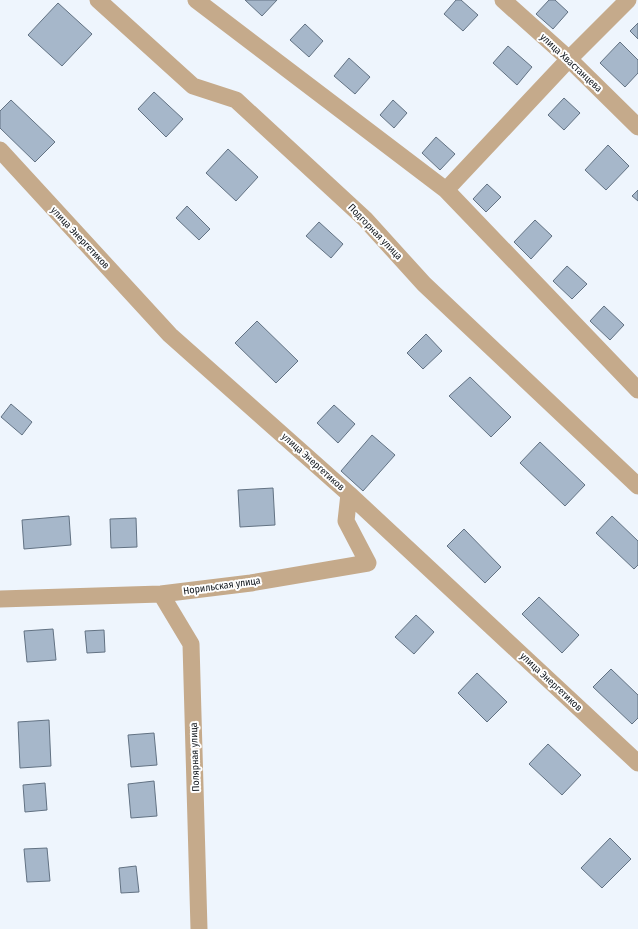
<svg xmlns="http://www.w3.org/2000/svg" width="638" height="929" font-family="'Fira Sans Condensed',sans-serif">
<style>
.building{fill:#a6b7ca;stroke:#627283}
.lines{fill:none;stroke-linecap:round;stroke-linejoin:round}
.street{stroke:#c5aa8b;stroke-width:17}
.labels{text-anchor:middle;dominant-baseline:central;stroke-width:4;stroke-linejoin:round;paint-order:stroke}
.street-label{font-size:10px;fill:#11171e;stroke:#fff}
</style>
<rect width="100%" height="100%" fill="#eef5fd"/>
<!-- building -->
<path class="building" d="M245,0H277L262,16Z
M456,0H461L478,15L463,31L444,14Z
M549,0H555L568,12L553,29L536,14Z
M58,3L92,34L62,66L28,35Z
M638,23V39L630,31Z
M305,24L323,41L309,57L290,40Z
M620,42L638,60V73L625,87L600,63Z
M508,46L532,67L517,85L493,63Z
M349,58L370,77L355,94L334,76Z
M154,92L183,119L166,137L138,109Z
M564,98L580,113L564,130L548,115Z
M11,100L55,142L35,162L0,128V111Z
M393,100L407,113L394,128L380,115Z
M436,137L455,154L440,170L422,153Z
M608,145L629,166L606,190L585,170Z
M228,149L258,177L236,201L206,173Z
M487,184L501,197L486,212L473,199Z
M638,190V201L632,196Z
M187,206L210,229L199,240L176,218Z
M535,220L552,236L531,259L514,242Z
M319,222L343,244L331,258L306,236Z
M567,266L587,284L572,299L553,281Z
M604,306L624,325L610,340L590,321Z
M257,321L298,361L276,383L235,343Z
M426,334L442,351L423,369L407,353Z
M470,377L511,417L491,437L449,396Z
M11,404L32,422L22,435L1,417Z
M334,405L355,424L338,443L317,423Z
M372,435L395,455L363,491L341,471Z
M540,442L585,485L565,506L520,463Z
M273,488L275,525L240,527L238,490Z
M69,516L71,545L24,549L22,520Z
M612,516L638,541V565L634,569L596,533Z
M136,518L137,547L111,548L110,519Z
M464,529L501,567L485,583L447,546Z
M539,597L579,635L562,653L522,614Z
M416,615L434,632L414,654L395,637Z
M53,629L56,660L27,662L24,631Z
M104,630L105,652L87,653L85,631Z
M611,669L638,695V718L632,724L593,687Z
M477,673L507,702L487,722L458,693Z
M49,720L51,766L20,768L18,722Z
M154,733L157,765L131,767L128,735Z
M548,744L581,775L562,795L529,764Z
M154,781L157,816L131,818L128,784Z
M45,783L47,810L25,812L23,785Z
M610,838L631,859L602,888L581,868Z
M47,848L50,881L27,882L24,849Z
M136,866L139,892L121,893L119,868Z"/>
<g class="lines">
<!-- street -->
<path class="street" d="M98,0L193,86L236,100L365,219L424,284L638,486
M196,0L446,190L638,390
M503,0L569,59L638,127
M0,150L170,335L349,494L638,763
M446,190L569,59L628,0
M161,594L191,644L199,929
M0,599L161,594L251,583L368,563L346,521L349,494"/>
</g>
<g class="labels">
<!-- street labels -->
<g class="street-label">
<text transform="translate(571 63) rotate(43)">улица Хвастанцева</text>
<text transform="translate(375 232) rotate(46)">Подгорная улица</text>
<text transform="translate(80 238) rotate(47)">улица Энергетиков</text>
<text transform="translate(313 462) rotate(42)">улица Энергетиков</text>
<text transform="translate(222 586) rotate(-8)">Норильская улица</text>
<text transform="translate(551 682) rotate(43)">улица Энергетиков</text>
<text transform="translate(195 757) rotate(-92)">Полярная улица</text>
</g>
</g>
</svg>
